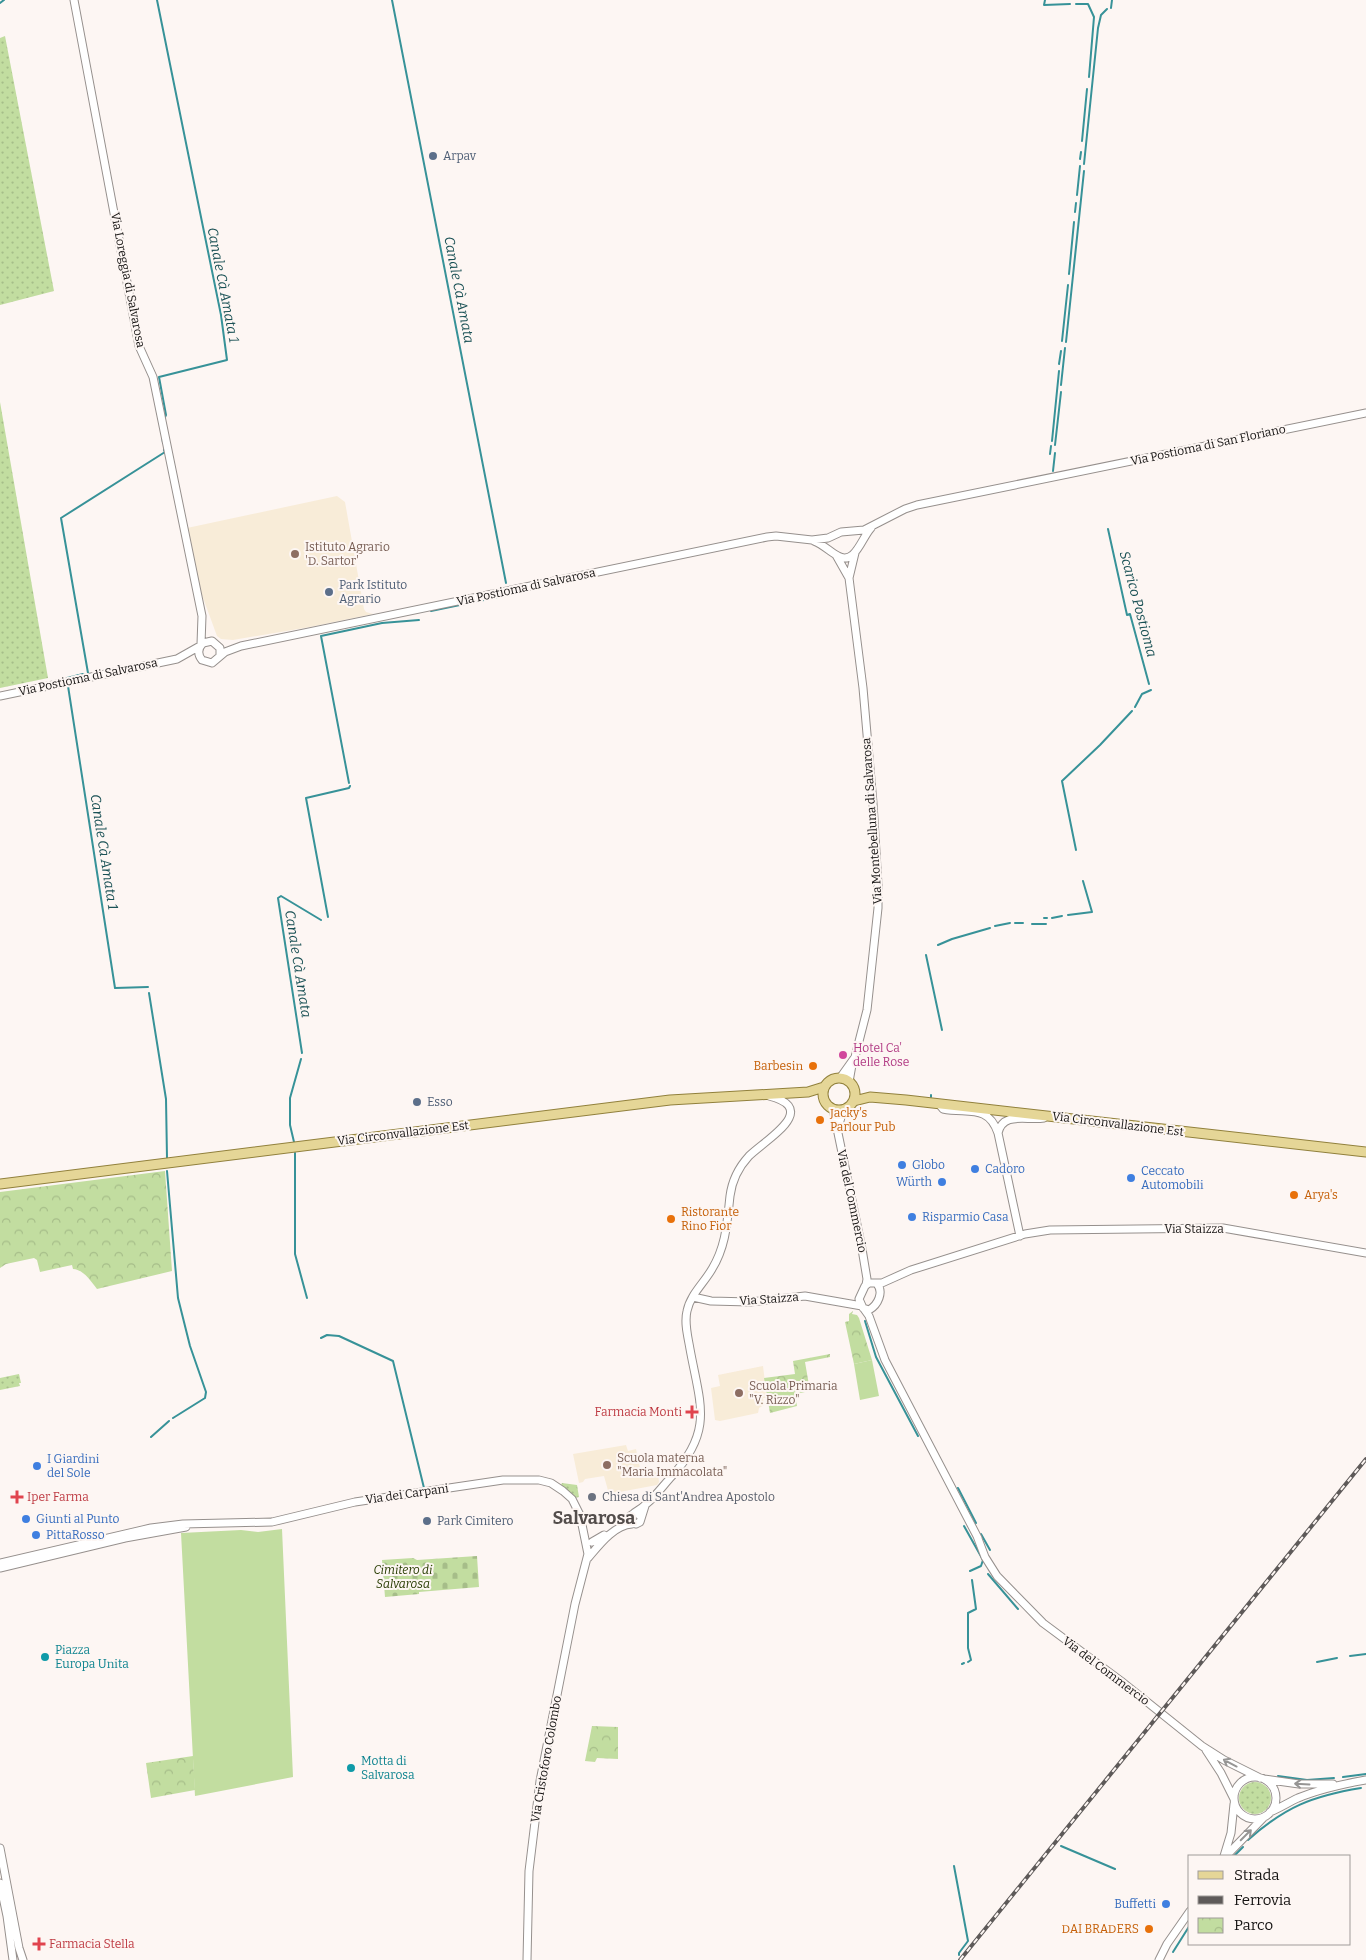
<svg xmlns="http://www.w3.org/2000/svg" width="1366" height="1960" font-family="Bitter,serif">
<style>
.education{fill:#f8ecd8}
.grass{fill:url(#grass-dots)}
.cemetery{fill:url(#cemetery-stones)}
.park{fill:url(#park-crowns)}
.pitch{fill:#c2dda0}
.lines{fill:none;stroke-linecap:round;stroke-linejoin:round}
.stream{stroke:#379298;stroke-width:2}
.minor-casing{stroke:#96908d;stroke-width:9}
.major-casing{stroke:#91803c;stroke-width:11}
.minor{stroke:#fff;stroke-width:7}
.major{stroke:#e5d697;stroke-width:9}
.rail-casing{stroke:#5e5a59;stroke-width:4}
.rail{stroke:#fdf6f3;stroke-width:2;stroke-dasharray:5.5;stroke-linecap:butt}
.oneway{stroke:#969594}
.service-dot{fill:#5c6f8a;stroke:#fdf6f3;stroke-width:2}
.education-dot{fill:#8d6e63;stroke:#fdf6f3;stroke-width:2}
.hotel-dot{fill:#d1479c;stroke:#fdf6f3;stroke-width:2}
.food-dot{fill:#e8710a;stroke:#fdf6f3;stroke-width:2}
.shop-dot{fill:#3f7fe0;stroke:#fdf6f3;stroke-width:2}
.health-dot{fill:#e0444e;stroke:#fdf6f3;stroke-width:2}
.worship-dot{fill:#6b7280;stroke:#fdf6f3;stroke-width:2}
.culture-dot{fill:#0f9aa8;stroke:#fdf6f3;stroke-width:2}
.labels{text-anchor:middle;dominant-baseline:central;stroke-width:4;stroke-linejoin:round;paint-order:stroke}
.service-label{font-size:12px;fill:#4e5e75;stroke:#fdf6f3;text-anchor:start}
.street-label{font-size:12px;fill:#151312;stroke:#fdf6f3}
.education-label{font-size:12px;fill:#785e54;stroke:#fdf6f3;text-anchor:start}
.hotel-label{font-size:12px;fill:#b23c85;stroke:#fdf6f3;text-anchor:start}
.food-label{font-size:12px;fill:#c56008;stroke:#fdf6f3;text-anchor:start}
.shop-label{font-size:12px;fill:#366cbe;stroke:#fdf6f3;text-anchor:start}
.health-label{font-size:12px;fill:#be3a42;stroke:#fdf6f3;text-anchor:start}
.worship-label{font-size:12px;fill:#5b616d;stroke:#fdf6f3;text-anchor:start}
.park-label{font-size:12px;font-style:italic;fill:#273b00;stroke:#fdf6f3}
.culture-label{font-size:12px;fill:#0d838f;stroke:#fdf6f3;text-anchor:start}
.water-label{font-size:14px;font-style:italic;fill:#1a5155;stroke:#fdf6f3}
.district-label{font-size:18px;font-weight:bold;fill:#534d4b;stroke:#fdf6f3}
</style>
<defs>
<pattern id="grass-dots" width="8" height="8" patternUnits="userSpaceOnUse" patternTransform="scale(1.25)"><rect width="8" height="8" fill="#c2dda0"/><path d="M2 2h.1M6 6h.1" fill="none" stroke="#a6bd89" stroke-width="1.8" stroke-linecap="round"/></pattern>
<pattern id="cemetery-stones" width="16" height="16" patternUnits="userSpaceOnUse" patternTransform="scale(1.25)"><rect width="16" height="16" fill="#c2dda0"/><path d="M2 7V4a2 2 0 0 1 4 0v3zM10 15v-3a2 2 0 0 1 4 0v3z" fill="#a6bd89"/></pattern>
<pattern id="park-crowns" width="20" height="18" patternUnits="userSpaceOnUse" patternTransform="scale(1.25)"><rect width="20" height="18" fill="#c2dda0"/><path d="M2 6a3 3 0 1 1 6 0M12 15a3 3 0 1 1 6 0" fill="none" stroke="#a6bd89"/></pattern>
</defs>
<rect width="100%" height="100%" fill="#fdf6f3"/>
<!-- education -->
<path class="education" d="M337,496L345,502L364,609L366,612L373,614L310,627L233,640L221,639L217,636L195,576L187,528Z
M763,1366L767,1398H763L764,1405L759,1408L758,1413L720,1421L715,1420L711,1388L720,1386L718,1375Z
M626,1445L628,1451L636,1449L641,1473L654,1471L658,1474L659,1482L657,1485L609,1494L604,1476L585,1479L583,1482L579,1483L573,1454Z"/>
<!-- grass -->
<path class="grass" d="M5,36L54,291L0,305V38Z
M0,402L48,678L0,688Z
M19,1374L21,1383H19L20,1386L0,1390V1378Z
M562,1483L577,1485L579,1497L575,1498L561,1485Z
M1239 1798a16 16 0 1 1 32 0a16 16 0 1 1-32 0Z"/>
<!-- cemetery -->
<path class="cemetery" d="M477,1556L479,1587L419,1592V1594L385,1597L382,1560L413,1558L417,1560Z"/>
<!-- park -->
<path class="park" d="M165,1171L172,1271L97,1289C90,1280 84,1270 73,1269L72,1265L40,1272L37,1260L34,1258L6,1264L0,1268V1192Z
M853,1311L852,1314L857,1315L859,1318L872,1360L854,1364L845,1322L849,1321V1314Z
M830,1354V1357L805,1362L810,1391L795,1394L797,1406L770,1413L764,1378L795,1374L793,1361Z
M592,1726L618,1727V1759L597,1758L595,1762L585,1761Z
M193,1756L195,1790L151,1798L146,1763Z"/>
<!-- pitch -->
<path class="pitch" d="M872,1360L879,1396L860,1400L854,1364Z
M282,1529L293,1777L195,1796L181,1533L241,1530L258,1532Z"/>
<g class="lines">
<!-- stream -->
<path class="stream" d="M157,0L202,222L221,315L227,360L159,377L166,415L164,419
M392,0L506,583
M1045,0L1044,5L1070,4
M0,3L4,0
M1076,4H1088L1094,17L1089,77
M1111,8L1112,0
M1082,141L1087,89
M1080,159L1081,152
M1084,164L1098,28L1101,15L1107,9
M1077,195L1080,166
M1075,212L1076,203
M1069,274L1074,222
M1062,341L1068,285
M1066,342L1084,171
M1059,364L1061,351
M1061,385L1065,348
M161,426L163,443
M1052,441L1059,371
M1055,445L1061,392
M1050,454L1051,446
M1053,471L1055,453
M1108,529L1127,615L1130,614L1149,684
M431,611L508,595
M88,673L61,518L165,452L164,450
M67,678L83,674
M68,686L115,988L148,987
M1135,707L1142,694L1151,690
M349,783L321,636L382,623L419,620
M1076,850L1062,781L1100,745L1132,711
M1068,915L1092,912L1083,881
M328,917L306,798L349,788L350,786
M1044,918H1047
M1052,918L1062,916
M1015,923H1023
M1032,924H1046
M995,926L1010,923
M938,945L952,939L990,928
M926,955L942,1030
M149,993L166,1099L167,1158
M302,1053L278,898L281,896L321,920
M931,1097V1095
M294,1142L290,1125V1098L301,1059
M295,1153V1254L307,1298
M167,1171L178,1298L190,1346L206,1392L205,1398L173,1418
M865,1321L876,1357L918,1436
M321,1338L327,1335L339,1336L393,1361L424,1488
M151,1437L169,1421
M958,1488L976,1523
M964,1526L983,1560L981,1566L970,1571
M981,1534L990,1550
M988,1574L1018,1609
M1350,1656L1366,1654
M968,1662L971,1660L968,1648V1613L976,1609L972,1580
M1317,1662L1337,1658
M962,1664L964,1663
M1278,1776L1307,1780L1334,1778
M1343,1777L1366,1774
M1248,1840C1285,1807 1312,1796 1361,1788
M1061,1846L1115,1869
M1234,1856L1243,1847
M954,1866L968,1941L959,1953V1955
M1173,1952L1190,1925"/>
<defs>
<path id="minor" d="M74,0L139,346L153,377L202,616L201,644
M814,541C824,545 830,552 838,556C855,566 862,537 871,528
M836,555L849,578L863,688L873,803L878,885V908L867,1010L855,1057L840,1078
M849,578L855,553
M220,656V648L212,641L203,643C198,648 197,654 202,660L212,663L225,652L241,646L767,537L776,536L812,540L828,538L841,532L864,530L905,509L917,505L1366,413
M0,696L177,659L200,646
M849,1082L852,1065
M939,1104L943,1109C968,1114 988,1104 998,1133L1020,1236
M833,1109L862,1249L867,1279L866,1285
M838,1128L843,1110
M998,1133C1003,1111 1027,1121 1044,1118
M877,1284C884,1292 878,1305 869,1310L863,1308L859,1299L865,1286L869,1283H882L911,1270L1025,1234L1050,1230L1223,1228L1366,1253
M693,1297L711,1301L750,1302L805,1296L862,1306
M864,1309L869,1316L885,1360L978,1538
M634,1513C650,1504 660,1489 672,1476C714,1430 700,1404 690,1349C688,1337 684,1323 687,1311C690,1295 704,1283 712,1269C726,1246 727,1223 730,1196C732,1180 738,1168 749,1156C765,1140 821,1109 769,1096
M641,1517L638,1514H633L630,1516V1521L636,1524L640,1522L645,1506
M977,1536L985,1557L997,1576L1043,1623L1121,1681L1202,1746L1224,1760L1260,1778
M592,1542L604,1535
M588,1558C599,1545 614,1525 632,1524
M0,1563L151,1528L183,1524L272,1522L355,1502L503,1480H539L551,1483L563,1491L572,1499L580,1515L588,1554L575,1604L540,1781L529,1871L527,1960
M0,1568L125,1538L186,1527
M1206,1750L1221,1773L1234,1799
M1234 1798a21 21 0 1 1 42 0a21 21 0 1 1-42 0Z
M1264,1779L1299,1784H1333
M1270,1812C1280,1808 1289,1802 1298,1798C1320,1789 1343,1784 1366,1780
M0,1848L19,1948L23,1960
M1224,1856L1231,1833L1234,1804
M1226,1856L1264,1817
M0,1883L7,1916L13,1960
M1159,1960L1167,1944L1190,1911"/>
<path id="major" d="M823 1094a16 16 0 1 1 32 0a16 16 0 1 1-32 0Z
M854,1101L870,1097L906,1100L1366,1152
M0,1184L670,1100L808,1092L824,1087"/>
</defs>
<!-- minor casing -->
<use href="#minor" class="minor-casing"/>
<!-- major casing -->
<use href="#major" class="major-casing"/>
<!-- minor -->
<use href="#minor" class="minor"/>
<!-- major -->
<use href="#major" class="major"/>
<defs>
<path id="rail" d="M960,1960L1366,1459"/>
</defs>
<!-- rail casing -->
<use href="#rail" class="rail-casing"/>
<!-- rail -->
<use href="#rail" class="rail"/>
</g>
<!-- one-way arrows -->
<defs><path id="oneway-shaft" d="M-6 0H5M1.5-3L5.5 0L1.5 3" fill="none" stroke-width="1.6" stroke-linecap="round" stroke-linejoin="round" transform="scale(1.25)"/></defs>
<g class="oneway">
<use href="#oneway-shaft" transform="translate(1230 1763) rotate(-152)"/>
<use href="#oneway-shaft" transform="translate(1302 1784) rotate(-177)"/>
<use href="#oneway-shaft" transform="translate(1246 1835) rotate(-45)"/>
</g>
<!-- markers -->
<g class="service-dot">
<circle cx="433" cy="156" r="5"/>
<circle cx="329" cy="592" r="5"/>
<circle cx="417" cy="1102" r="5"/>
<circle cx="427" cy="1521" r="5"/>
</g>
<g class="education-dot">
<circle cx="295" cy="554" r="5"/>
<circle cx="739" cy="1393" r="5"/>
<circle cx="607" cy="1465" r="5"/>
</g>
<circle class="hotel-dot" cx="843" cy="1055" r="5"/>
<g class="food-dot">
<circle cx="813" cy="1066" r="5"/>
<circle cx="820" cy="1120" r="5"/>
<circle cx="1294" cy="1195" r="5"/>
<circle cx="671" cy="1219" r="5"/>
<circle cx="1149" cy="1929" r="5"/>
</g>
<g class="shop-dot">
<circle cx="902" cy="1165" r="5"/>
<circle cx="975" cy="1169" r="5"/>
<circle cx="1131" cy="1178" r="5"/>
<circle cx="942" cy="1182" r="5"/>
<circle cx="912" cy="1217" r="5"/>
<circle cx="37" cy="1466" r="5"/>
<circle cx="26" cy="1519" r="5"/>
<circle cx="36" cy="1535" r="5"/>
<circle cx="1166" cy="1904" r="5"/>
</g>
<g class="health-dot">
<path d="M689.5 1404.5h5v5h5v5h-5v5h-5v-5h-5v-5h5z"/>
<path d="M14.5 1489.5h5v5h5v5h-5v5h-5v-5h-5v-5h5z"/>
<path d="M36.5 1936.5h5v5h5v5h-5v5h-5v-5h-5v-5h5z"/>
</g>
<circle class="worship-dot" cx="592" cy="1497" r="5"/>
<g class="culture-dot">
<circle cx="45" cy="1657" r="5"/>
<circle cx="351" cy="1768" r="5"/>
</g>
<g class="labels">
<!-- service labels -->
<g class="service-label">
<text x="443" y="156">Arpav</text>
<text x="339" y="585">Park Istituto<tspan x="339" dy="14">Agrario</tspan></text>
<text x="427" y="1102">Esso</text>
<text x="437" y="1521">Park Cimitero</text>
</g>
<!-- street labels -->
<g class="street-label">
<text transform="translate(128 280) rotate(79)">Via Loreggia di Salvarosa</text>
<text transform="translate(1208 445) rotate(-12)">Via Postioma di San Floriano</text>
<text transform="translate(526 587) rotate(-12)">Via Postioma di Salvarosa</text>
<text transform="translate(88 677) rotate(-12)">Via Postioma di Salvarosa</text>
<text transform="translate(872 821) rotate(-94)">Via Montebelluna di Salvarosa</text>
<text transform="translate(1118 1124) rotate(7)">Via Circonvallazione Est</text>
<text transform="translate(403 1133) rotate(-7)">Via Circonvallazione Est</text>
<text transform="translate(852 1201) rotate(78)">Via del Commercio</text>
<text x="1194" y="1229">Via Staizza</text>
<text transform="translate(769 1299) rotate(-4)">Via Staizza</text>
<text transform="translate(407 1494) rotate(-8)">Via dei Carpani</text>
<text transform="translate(1106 1671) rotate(37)">Via del Commercio</text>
<text transform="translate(546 1759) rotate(-80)">Via Cristoforo Colombo</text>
</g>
<!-- education labels -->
<g class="education-label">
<text x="305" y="547">Istituto Agrario<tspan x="305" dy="14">'D. Sartor'</tspan></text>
<text x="749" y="1386">Scuola Primaria<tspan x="749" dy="14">"V. Rizzo"</tspan></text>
<text x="617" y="1458">Scuola materna<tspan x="617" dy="14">"Maria Immacolata"</tspan></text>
</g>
<!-- hotel labels -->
<g class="hotel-label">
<text x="853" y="1048">Hotel Ca'<tspan x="853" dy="14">delle Rose</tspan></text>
</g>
<!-- food labels -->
<g class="food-label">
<text x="803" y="1066" text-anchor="end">Barbesin</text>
<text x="830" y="1113">Jacky's<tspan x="830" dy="14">Parlour Pub</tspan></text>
<text x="1304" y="1195">Arya's</text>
<text x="681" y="1212">Ristorante<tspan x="681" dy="14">Rino Fior</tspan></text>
<text x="1139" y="1929" text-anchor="end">DAI BRADERS</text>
</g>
<!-- shop labels -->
<g class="shop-label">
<text x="912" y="1165">Globo</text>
<text x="985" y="1169">Cadoro</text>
<text x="1141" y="1171">Ceccato<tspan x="1141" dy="14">Automobili</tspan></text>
<text x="932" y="1182" text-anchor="end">Würth</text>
<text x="922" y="1217">Risparmio Casa</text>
<text x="47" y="1459">I Giardini<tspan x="47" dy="14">del Sole</tspan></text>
<text x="36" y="1519">Giunti al Punto</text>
<text x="46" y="1535">PittaRosso</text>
<text x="1156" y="1904" text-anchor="end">Buffetti</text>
</g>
<!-- health labels -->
<g class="health-label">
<text x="682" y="1412" text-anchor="end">Farmacia Monti</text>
<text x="27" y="1497">Iper Farma</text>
<text x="49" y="1944">Farmacia Stella</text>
</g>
<!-- worship labels -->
<g class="worship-label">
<text x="602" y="1497">Chiesa di Sant'Andrea Apostolo</text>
</g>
<!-- park labels -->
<g class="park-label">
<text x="403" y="1570">Cimitero di<tspan x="403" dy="14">Salvarosa</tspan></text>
</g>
<!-- culture labels -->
<g class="culture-label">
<text x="55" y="1650">Piazza<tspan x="55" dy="14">Europa Unita</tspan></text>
<text x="361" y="1761">Motta di<tspan x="361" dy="14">Salvarosa</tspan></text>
</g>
<!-- water labels -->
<g class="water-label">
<text transform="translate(223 285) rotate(79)">Canale Cà Amata 1</text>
<text transform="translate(459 290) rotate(79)">Canale Cà Amata</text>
<text transform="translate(1138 604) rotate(75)">Scarico Postioma</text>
<text transform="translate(104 852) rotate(81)">Canale Cà Amata 1</text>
<text transform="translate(298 964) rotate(81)">Canale Cà Amata</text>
</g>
<!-- district labels -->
<g class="district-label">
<text x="594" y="1518">Salvarosa</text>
</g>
</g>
<!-- legend -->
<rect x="1188" y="1855" width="162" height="90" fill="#fdf6f3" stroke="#a09b99"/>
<rect x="1198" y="1871" width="25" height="8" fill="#e5d697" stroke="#a09b99"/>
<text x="1234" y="1880" font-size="15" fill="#151312">Strada</text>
<rect x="1198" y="1896" width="25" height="8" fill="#5e5a59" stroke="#a09b99"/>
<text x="1234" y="1905" font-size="15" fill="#151312">Ferrovia</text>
<rect x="1198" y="1918" width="25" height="15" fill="url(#park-crowns)" stroke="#a09b99"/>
<text x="1234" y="1930" font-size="15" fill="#151312">Parco</text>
</svg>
